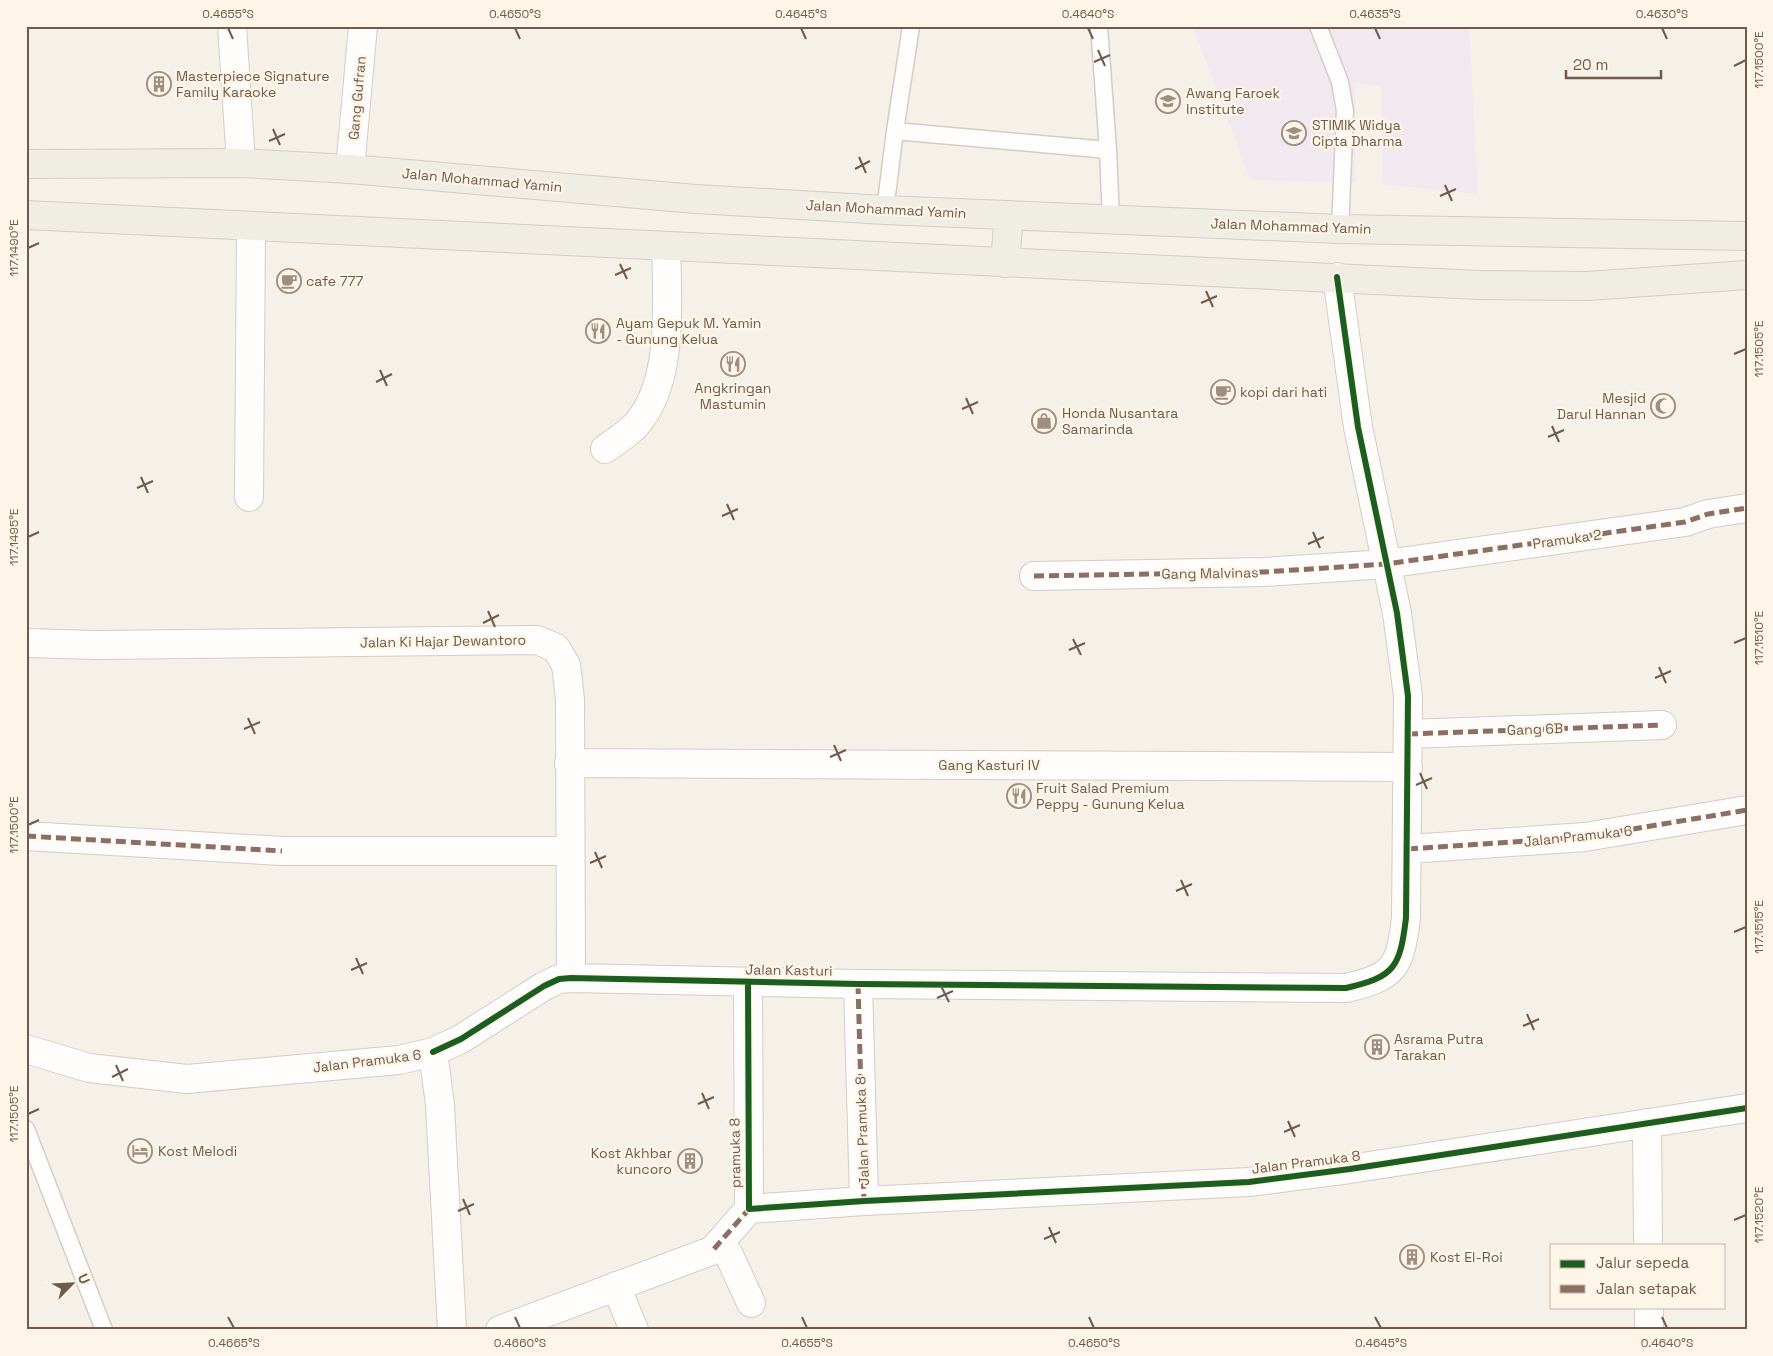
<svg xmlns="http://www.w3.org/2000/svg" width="1773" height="1356" font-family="'Space Grotesk',sans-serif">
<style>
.education{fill:#f2e8f0}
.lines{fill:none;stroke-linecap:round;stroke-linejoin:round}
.lane-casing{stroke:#d3cdc5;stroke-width:19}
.street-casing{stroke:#d3cdc5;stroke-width:30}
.primary-casing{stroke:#d3ccc5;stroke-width:30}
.lane{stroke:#fefdfc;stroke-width:16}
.street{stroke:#fefdfc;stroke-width:28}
.primary{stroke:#f0ede5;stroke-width:28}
.quiet{stroke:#8d6e63;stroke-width:5;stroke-dasharray:10 5;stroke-linecap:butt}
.cycleway-casing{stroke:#fdf6e8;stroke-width:9}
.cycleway{stroke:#1b5e20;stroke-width:6}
.ticks{fill:none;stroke:#6f5a4b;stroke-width:2}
.labels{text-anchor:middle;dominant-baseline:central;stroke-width:4.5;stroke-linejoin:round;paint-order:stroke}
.poi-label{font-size:14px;fill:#6f5a4b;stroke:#fdf6e8;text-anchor:start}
.street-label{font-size:14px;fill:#6f5a4b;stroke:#fdf6e8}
.neatline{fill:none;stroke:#6f5a4b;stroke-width:2}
.ticks-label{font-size:12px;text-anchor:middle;fill:#6f5a4b}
</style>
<rect width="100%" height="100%" fill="#f5f1e8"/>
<!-- education -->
<path class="education" d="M1193,26H1469L1478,194L1383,184L1381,86L1355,83V182L1250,180Z"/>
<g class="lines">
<defs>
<path id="lane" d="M1099,26L1108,150
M1318,26L1340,82L1345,111L1340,229
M895,131L911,26
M885,210L895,131L1108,150L1111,219
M26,1129L104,1330"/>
<path id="street" d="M232,26L241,163
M350,169L363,26
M605,449C615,442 626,435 635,426C675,383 667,300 666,246
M249,497L251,226
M1034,576L1264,572L1386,564L1685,522L1708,514L1747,508
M26,643L97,645L537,640L556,648L566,665L570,699L571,978
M1408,734L1662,725
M569,763L1408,767
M26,836L282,851H570
M1408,849L1585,837L1747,810
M748,982L749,1209L864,1201L1249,1182L1350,1169L1747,1108
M858,984L864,1201
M26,1049L89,1068L187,1079L399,1060L433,1052L440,1105L452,1330
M433,1052L461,1039L544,986L559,979L571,978L858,984L1346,988C1395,977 1400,967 1406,918L1408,696L1397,613L1358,427L1337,277
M1647,1123L1648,1245
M714,1249L749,1209
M616,1286L634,1330
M1649,1307V1330
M500,1330L719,1248L725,1250L729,1255L751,1303"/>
<path id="primary" d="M26,164L241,163L350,169L696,199L885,210L1340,229L1747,236
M26,215L1479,285L1587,286L1747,275
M1005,263L1009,215"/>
</defs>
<!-- lane casing -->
<use href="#lane" class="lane-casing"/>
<!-- street casing -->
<use href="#street" class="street-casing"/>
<!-- primary casing -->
<use href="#primary" class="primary-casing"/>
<!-- lane -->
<use href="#lane" class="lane"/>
<!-- street -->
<use href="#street" class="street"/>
<!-- primary -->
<use href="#primary" class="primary"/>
<!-- quiet -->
<path class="quiet" d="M1034,576L1264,572L1386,564L1685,522L1708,514L1747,508
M1408,734L1662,725
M26,836L282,851
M1408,849L1585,837L1747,810
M858,984L864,1201H861
M714,1249L749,1209"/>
<defs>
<path id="cycleway" d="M748,982L749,1209L864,1201L1249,1182L1350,1169L1747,1108
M433,1052L461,1039L544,986L559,979L571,978L858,984L1346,988C1395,977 1400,967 1406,918L1408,696L1397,613L1358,427L1337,277"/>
</defs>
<!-- cycleway casing -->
<use href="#cycleway" class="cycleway-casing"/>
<!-- cycleway -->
<use href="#cycleway" class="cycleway"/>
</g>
<!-- ticks -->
<path class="ticks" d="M228,28L233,39M515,28L520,39M801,28L806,39M1088,28L1093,39M1375,28L1380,39M1662,28L1667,39M1098,50L1105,66M1094,62L1110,55M1734,66L1746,60M273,129L280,145M269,141L285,134M859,157L866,173M855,169L870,161M1445,185L1452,201M1440,196L1456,189M28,248L39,243M620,264L627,279M615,275L631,268M1206,291L1213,307M1201,303L1217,296M1734,354L1746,349M380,370L387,386M376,382L392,374M966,398L973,414M962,409L978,402M1552,426L1559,442M1548,437L1564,430M141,477L148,493M137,488L153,481M727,504L734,520M722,516L738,509M1313,532L1320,548M28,537L39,532M1308,544L1324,537M488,611L495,627M483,623L499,615M1073,639L1081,655M1734,643L1746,638M1069,650L1085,643M1659,667L1666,683M1655,678L1671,671M248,718L255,734M244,729L260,722M834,745L841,761M830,757L846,750M1420,773L1427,789M1416,785L1432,778M28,825L39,820M595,852L602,868M590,863L606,856M1181,880L1188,896M1176,891L1192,884M1734,932L1746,927M356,958L363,974M351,970L367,963M941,986L949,1002M937,998L953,991M1527,1014L1534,1030M1523,1026L1539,1019M116,1065L123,1081M112,1077L128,1069M702,1093L709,1109M698,1104L714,1097M28,1114L39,1109M1288,1121L1295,1137M1284,1132L1300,1125M463,1199L470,1215M458,1211L474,1204M1734,1220L1746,1215M1049,1227L1056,1243M1044,1239L1060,1232M228,1317L234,1328M515,1317L520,1328M802,1317L807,1328M1089,1317L1094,1328M1375,1317L1381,1328M1662,1317L1667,1328"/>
<!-- icons -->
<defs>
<symbol id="building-ring" viewBox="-11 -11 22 22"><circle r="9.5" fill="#fdf6e8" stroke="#9e8f82" stroke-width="1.5"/><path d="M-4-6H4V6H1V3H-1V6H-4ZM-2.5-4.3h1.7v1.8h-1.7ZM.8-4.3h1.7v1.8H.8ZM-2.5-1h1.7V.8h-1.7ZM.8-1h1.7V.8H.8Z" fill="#9e8f82"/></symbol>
<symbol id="university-ring" viewBox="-11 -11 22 22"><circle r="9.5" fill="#fdf6e8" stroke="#9e8f82" stroke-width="1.5"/><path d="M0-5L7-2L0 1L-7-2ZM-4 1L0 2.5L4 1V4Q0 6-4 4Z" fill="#9e8f82"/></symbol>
<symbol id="cafe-ring" viewBox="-11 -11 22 22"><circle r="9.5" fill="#fdf6e8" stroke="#9e8f82" stroke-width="1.5"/><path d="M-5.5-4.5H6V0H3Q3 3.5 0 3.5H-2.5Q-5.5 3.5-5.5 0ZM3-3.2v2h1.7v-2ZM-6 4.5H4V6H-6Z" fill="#9e8f82"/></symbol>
<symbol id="restaurant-ring" viewBox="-11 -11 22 22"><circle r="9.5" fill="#fdf6e8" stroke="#9e8f82" stroke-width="1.5"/><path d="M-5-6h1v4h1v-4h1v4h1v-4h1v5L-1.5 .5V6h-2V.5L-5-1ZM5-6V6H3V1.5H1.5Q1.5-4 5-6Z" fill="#9e8f82"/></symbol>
<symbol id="mosque-ring" viewBox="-11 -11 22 22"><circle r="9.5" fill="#fdf6e8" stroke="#9e8f82" stroke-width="1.5"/><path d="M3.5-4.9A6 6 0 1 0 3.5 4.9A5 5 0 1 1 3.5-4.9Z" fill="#9e8f82"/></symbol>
<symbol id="shop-ring" viewBox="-11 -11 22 22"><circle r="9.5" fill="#fdf6e8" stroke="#9e8f82" stroke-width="1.5"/><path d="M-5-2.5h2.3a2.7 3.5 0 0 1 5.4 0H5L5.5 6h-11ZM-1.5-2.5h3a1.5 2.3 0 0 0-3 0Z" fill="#9e8f82"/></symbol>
<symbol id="hotel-ring" viewBox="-11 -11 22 22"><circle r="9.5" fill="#fdf6e8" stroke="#9e8f82" stroke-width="1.5"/><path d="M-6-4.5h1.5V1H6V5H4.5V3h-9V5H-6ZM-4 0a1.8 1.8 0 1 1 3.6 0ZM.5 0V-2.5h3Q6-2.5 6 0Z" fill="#9e8f82"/></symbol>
</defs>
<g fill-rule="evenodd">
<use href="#building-ring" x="145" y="70" width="28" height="28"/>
<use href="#university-ring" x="1154" y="87" width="28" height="28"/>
<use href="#university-ring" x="1280" y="119" width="28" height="28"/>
<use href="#cafe-ring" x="275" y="267" width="28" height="28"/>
<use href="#restaurant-ring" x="584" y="317" width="28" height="28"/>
<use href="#restaurant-ring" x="719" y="350" width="28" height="28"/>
<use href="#cafe-ring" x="1209" y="378" width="28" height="28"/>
<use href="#mosque-ring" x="1649" y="392" width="28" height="28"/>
<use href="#shop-ring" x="1030" y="407" width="28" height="28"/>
<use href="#restaurant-ring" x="1005" y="782" width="28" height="28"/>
<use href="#building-ring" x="1363" y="1033" width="28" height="28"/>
<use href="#hotel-ring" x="126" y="1137" width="28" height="28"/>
<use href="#building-ring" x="676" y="1147" width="28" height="28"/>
<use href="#building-ring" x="1398" y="1243" width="28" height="28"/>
</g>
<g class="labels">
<!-- poi labels -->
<g class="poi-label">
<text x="176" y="76">Masterpiece Signature<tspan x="176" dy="16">Family Karaoke</tspan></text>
<text x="1186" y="93">Awang Faroek<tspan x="1186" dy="16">Institute</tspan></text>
<text x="1312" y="125">STIMIK Widya<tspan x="1312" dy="16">Cipta Dharma</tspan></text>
<text x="306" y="281">cafe 777</text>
<text x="616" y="323">Ayam Gepuk M. Yamin<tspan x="616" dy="16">- Gunung Kelua</tspan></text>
<text x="733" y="388" text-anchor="middle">Angkringan<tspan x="733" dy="16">Mastumin</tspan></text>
<text x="1240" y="392">kopi dari hati</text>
<text x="1646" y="398" text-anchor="end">Mesjid<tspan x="1646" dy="16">Darul Hannan</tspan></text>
<text x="1062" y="413">Honda Nusantara<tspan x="1062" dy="16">Samarinda</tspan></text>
<text x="1036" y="788">Fruit Salad Premium<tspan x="1036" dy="16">Peppy - Gunung Kelua</tspan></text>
<text x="1394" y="1039">Asrama Putra<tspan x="1394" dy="16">Tarakan</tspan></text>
<text x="158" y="1151">Kost Melodi</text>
<text x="672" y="1153" text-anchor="end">Kost Akhbar<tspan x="672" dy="16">kuncoro</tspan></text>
<text x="1430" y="1257">Kost El-Roi</text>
</g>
<!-- street labels -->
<g class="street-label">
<text transform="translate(357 98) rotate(-85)">Gang Gufran</text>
<text transform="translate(482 180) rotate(5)">Jalan Mohammad Yamin</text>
<text transform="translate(886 209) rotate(3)">Jalan Mohammad Yamin</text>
<text transform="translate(1291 226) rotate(2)">Jalan Mohammad Yamin</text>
<text transform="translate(1567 539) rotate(-8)">Pramuka 2</text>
<text transform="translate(1210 573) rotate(-1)">Gang Malvinas</text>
<text transform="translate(443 641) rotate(-1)">Jalan Ki Hajar Dewantoro</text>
<text transform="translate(1535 729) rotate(-2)">Gang 6B</text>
<text x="989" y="765">Gang Kasturi IV</text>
<text transform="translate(1578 836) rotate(-6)">Jalan Pramuka 6</text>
<text transform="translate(789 970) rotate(1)">Jalan Kasturi</text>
<text transform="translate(367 1061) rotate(-7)">Jalan Pramuka 6</text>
<text transform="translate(862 1131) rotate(-92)">Jalan Pramuka 8</text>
<text transform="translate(735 1153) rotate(-91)">pramuka 8</text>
<text transform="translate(1306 1162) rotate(-7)">Jalan Pramuka 8</text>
</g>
</g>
<!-- border -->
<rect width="1773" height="1356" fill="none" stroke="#fdf6e8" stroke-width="55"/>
<!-- legend -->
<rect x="1550" y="1244" width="175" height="65" fill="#fdf6e8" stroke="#c4b8a9"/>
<rect x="1560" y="1260" width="25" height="8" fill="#1b5e20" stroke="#c4b8a9"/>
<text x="1596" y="1268" font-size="15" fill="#6f5a4b">Jalur sepeda</text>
<rect x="1560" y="1285" width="25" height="8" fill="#8d6e63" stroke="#c4b8a9"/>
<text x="1596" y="1294" font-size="15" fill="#6f5a4b">Jalan setapak</text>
<!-- north arrow -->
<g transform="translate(72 1284) rotate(66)" stroke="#fdf6e8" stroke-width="4" paint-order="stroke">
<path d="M0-4L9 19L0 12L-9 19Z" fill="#6f5a4b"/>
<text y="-8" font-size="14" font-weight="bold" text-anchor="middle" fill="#6f5a4b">U</text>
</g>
<!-- scale -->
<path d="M1566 70v8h95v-8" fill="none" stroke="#6f5a4b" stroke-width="2.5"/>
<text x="1573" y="70" font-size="15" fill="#6f5a4b" stroke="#fdf6e8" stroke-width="4" paint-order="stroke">20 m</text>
<rect x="28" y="28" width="1718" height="1300" class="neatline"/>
<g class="ticks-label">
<text x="228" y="18">0.4655°S</text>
<text x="515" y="18">0.4650°S</text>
<text x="801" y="18">0.4645°S</text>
<text x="1088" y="18">0.4640°S</text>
<text x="1375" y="18">0.4635°S</text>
<text x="1662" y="18">0.4630°S</text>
<text transform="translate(1759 60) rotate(-90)" y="4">117.1500°E</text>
<text transform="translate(14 248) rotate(-90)" y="4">117.1490°E</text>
<text transform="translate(1759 349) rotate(-90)" y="4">117.1505°E</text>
<text transform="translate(14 537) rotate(-90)" y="4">117.1495°E</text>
<text transform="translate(1759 638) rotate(-90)" y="4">117.1510°E</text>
<text transform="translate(14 825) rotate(-90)" y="4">117.1500°E</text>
<text transform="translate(1759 927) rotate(-90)" y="4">117.1515°E</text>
<text transform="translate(14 1114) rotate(-90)" y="4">117.1505°E</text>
<text transform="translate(1759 1215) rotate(-90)" y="4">117.1520°E</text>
<text x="234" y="1347">0.4665°S</text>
<text x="520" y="1347">0.4660°S</text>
<text x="807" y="1347">0.4655°S</text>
<text x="1094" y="1347">0.4650°S</text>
<text x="1381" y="1347">0.4645°S</text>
<text x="1667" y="1347">0.4640°S</text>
</g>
</svg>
